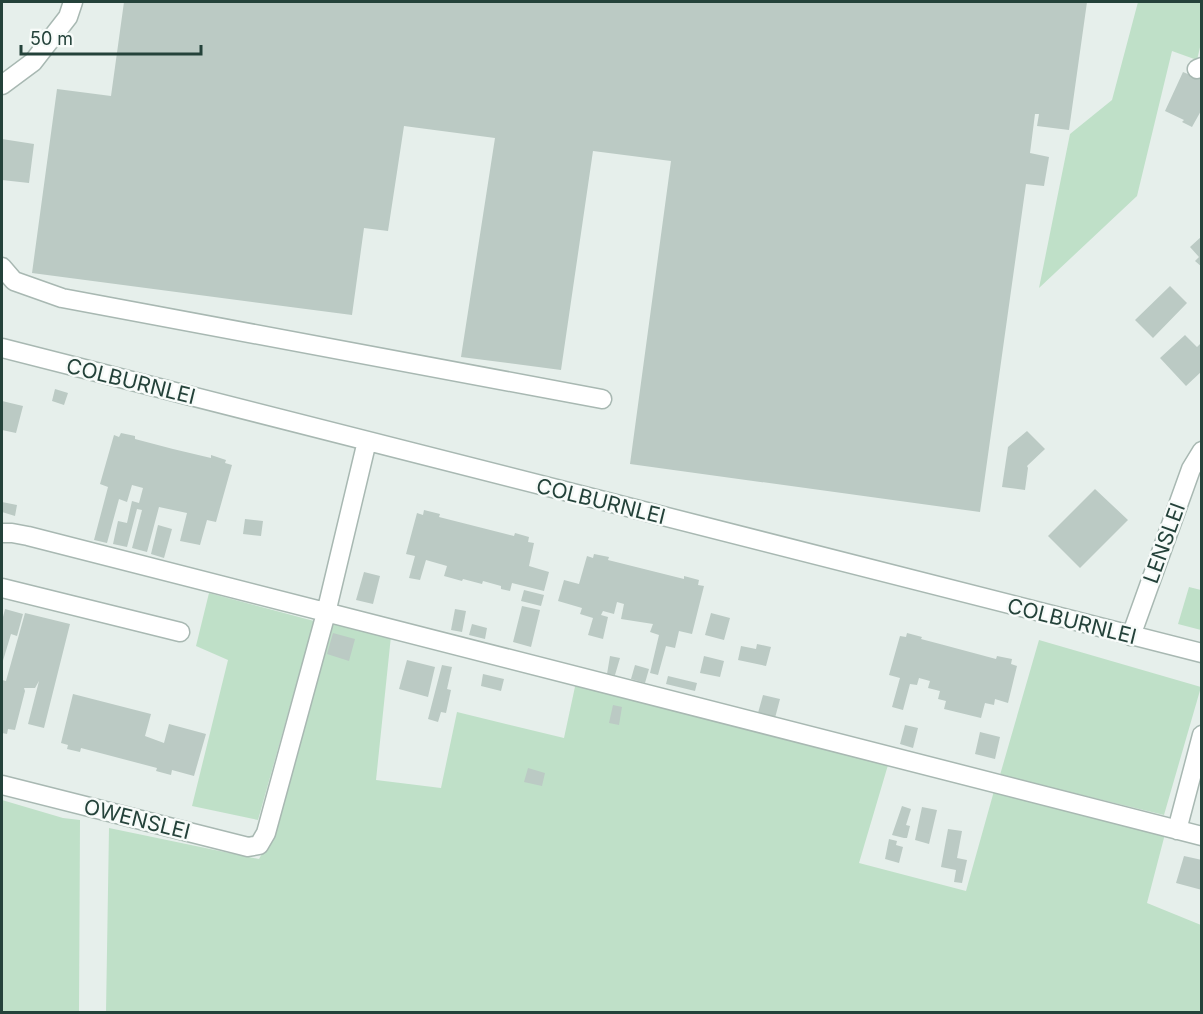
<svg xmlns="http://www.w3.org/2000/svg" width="1203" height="1014" font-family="Inter,sans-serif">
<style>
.green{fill:#bfe0c8}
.building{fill:#bbcac4}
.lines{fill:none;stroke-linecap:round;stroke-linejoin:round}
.minor-casing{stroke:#a8b8b2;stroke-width:21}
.minor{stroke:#fff;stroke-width:18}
.labels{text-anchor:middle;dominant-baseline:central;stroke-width:5;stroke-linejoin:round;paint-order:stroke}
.street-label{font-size:21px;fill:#24423a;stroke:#f7fbf9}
</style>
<rect width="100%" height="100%" fill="#e6efeb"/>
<!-- green -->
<path class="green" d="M1138,2H1201V43L1197,60L1172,51L1137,196L1039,288L1070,134L1112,100Z
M1189,587L1201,590V630L1178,624Z
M209,593L314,621L258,820L192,806L228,660L196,646Z
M331,623L391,636L376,780L441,788L457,712L564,738L576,682L888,765L859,863L966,891L994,791L1165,834L1147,903L1201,925V1012H106L109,828L259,859L278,825Z
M1039,640L1201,687L1164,815L1000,775Z
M2,800L63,818L80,820L79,1012H2Z"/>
<!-- building -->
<path class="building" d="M124,2H1087L1069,130L1037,126L1039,114H1035L1030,153L1049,157L1044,186L1026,184L980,512L630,464L671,161L593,151L561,370L461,357L495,138L404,126L388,231L364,228L352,315L32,273L57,89L111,96Z
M1183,72L1202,80V109L1192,127L1182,122L1184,120L1165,111Z
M2,139L34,144L29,183L2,180Z
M1202,236V267L1195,261L1199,257L1190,247Z
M1170,286L1187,303L1153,338L1135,320Z
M1185,335L1197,347L1202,342V371L1186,386L1160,358Z
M55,389L68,393L64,405L52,401Z
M2,401L23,406L16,433L2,430Z
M1027,431L1045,449L1027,466L1028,468L1025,490L1002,487L1008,447Z
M121,433L135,436V439L173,449L211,458V455L226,460L225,463L232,465L216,522L207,520L200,545L180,541L187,513L159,507L147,552L132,548L142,510L137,509L127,547L113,544L118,521L127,523L132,501L139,503L143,488L132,485L127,502L119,499L107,543L94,540L108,487L100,484L114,435L119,437Z
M1095,489L1128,520L1080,568L1048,536Z
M2,502L17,505L15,516L2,512Z
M424,510L440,514L439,517L514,536L515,533L529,537L528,542L534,543L529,566L549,572L544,591L512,583L510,591L501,589V586L483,581L482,584L463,579L462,581L444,576L447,566L426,560L420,580L409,578L415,556L406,554L417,513L423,515Z
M245,519L263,521L261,536L243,534Z
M158,525L172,529L164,558L151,554Z
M594,554L609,557L608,560L684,579V576L699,580L698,585L704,586L692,634L679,631L675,648L666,646L658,675L650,673L659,635L650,632L653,624L621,619L624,604L617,602L614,614L603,611L601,615L608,617L603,639L588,635L593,618L580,614L582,608L558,601L564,580L579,584L587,556L593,558Z
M364,572L380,576L373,604L356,600Z
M524,590L544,595L541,606L521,601Z
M522,606L540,610L531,647L513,642Z
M5,609L23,614L17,636L11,634L2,664V621Z
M455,609L466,611L462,632L451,630Z
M25,613L70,624L44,728L28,724L39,681L35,688H24L25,691L15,730L8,729L7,734L2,733V680L6,681Z
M711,613L730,618L724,640L705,635Z
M472,624L487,628L485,639L469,635Z
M333,633L355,639L349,661L327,654Z
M907,633L922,637L921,639L940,644L996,659L997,656L1012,659L1011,664L1017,666L1008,703L995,699L994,705L985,703L981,718L944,709L946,701L938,699L940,691L928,688L930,681L919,678L917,685L910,684L903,710L892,707L900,678L889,675L900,636L906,637Z
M757,644L771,647L766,666L738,660L741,646L756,649Z
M610,656L620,658L615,675L607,674Z
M704,656L724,661L720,677L700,673Z
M407,660L435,667L428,697L399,689Z
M442,665L452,667L447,689L451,690L446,713L441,712L438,722L428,719Z
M635,665L649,669L645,683L631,679Z
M483,674L504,679L501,691L481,686Z
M668,676L697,683L695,691L666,684Z
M73,694L151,714L145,736L164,743L169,724L206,734L194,776L172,770L171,775L156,771L157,768L81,748L80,752L67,749L68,745L61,743Z
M763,695L780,699L775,718L758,713Z
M613,705L622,707L619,725L609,723Z
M905,725L918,728L913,748L900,744Z
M980,732L1000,737L995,759L975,754Z
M528,768L545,773L542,786L524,782Z
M902,806L911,809L906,825L910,826L907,838H904L892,835Z
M922,807L937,810L929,844L915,840Z
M948,829L962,831L957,858L967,860L962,883L954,882L956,870L941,867Z
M889,839L897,841L896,845L903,847L899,863L885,859Z
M1184,856L1202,860V890L1176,883Z"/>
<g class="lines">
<defs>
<path id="minor" d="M1197,69L1202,67
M2,85L33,62L68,17L73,2
M2,267L14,281L62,298L602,399
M2,348L1202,653
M2,533H12L28,536L1202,836
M2,588L180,632
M1131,636L1191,469L1202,451
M2,785L248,847L259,845L266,833L326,613L367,441
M1177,830L1202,735"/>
</defs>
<!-- minor casing -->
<use href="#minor" class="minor-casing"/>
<!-- minor -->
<use href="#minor" class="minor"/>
</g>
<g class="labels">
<!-- street labels -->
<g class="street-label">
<text transform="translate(131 381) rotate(14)">COLBURNLEI</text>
<text transform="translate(601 501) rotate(14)">COLBURNLEI</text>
<text transform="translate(1164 543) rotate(-70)">LENSLEI</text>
<text transform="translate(1072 621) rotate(14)">COLBURNLEI</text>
<text transform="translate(137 819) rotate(14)">OWENSLEI</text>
</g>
</g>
<!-- border -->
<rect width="1203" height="1014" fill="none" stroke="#24423a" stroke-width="6"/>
<!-- scale -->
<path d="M21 45v9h180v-9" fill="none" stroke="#24423a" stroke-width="3"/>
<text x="30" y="45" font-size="18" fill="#24423a" stroke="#f7fbf9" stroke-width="4.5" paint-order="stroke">50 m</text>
</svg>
